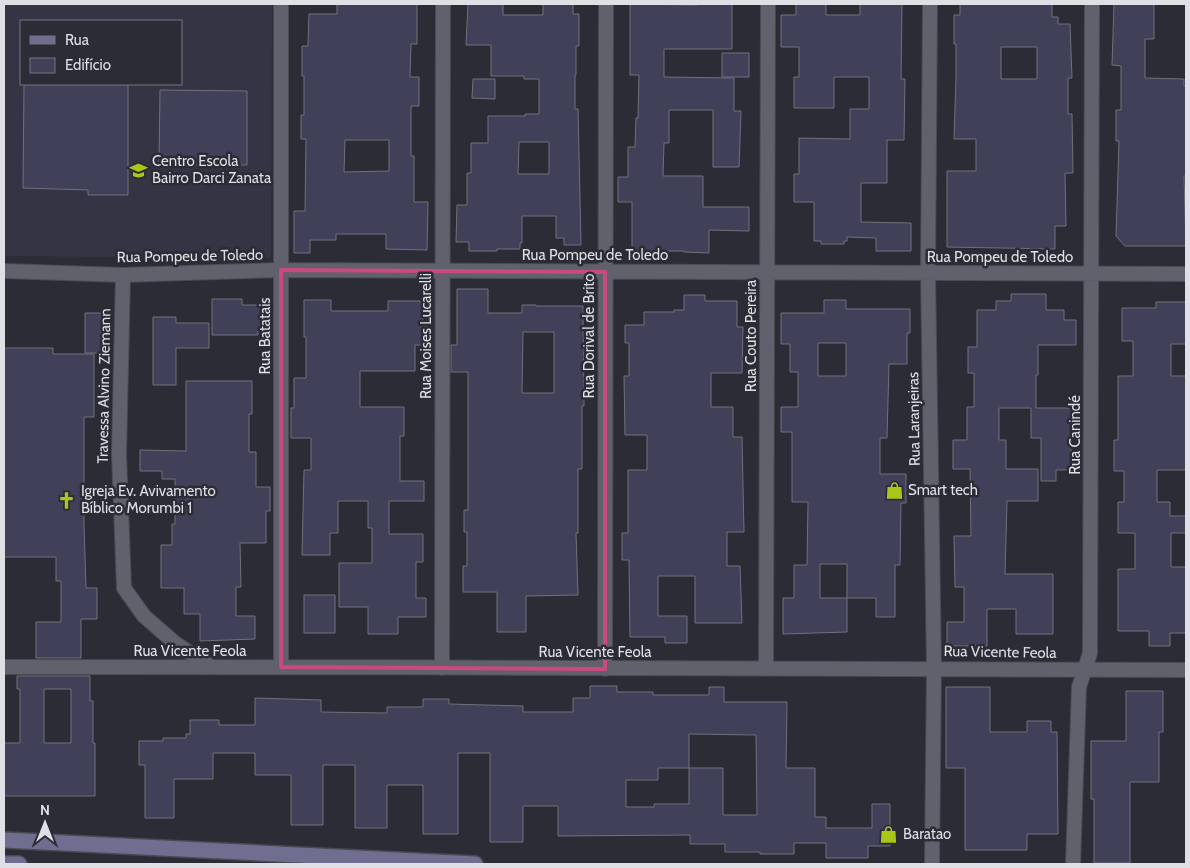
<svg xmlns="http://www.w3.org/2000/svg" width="1190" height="868" font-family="Cabin,sans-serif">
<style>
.built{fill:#343445;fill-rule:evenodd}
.building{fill:#404059;stroke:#70707d;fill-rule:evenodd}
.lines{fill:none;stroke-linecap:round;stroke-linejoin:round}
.minor-casing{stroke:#4a4a52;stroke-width:16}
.secondary-casing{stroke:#4a4a52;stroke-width:18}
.minor{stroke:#60616d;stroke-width:14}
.secondary{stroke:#6f6e90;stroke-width:15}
.marked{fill:none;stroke:#c94a7e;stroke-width:4;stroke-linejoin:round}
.labels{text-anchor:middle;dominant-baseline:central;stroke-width:5;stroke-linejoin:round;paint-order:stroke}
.poi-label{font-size:15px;fill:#dfdfe6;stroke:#2c2c37;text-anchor:start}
.street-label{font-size:15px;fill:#dfdfe6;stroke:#2c2c37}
</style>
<rect width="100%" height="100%" fill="#2c2c37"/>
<!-- built -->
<path class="built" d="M4,4H272L271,258L4,256ZM21,21H181V84H21Z"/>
<!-- building -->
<path class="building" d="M345,4H417V44H411L410,77H419V106H411V156H414V202H428L427,250L386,249V234H336V240H310V253H294V211H305L306,139H301V115H304V76H302V46H308L309,14H337V5ZM345,140H389V171L344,172Z
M468,4H503V15H543V4H573V14H579V46H576V75H575V109H578L581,245H564V238H556V216H522V243H520V249H497V251H469V242H456L457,205H467V173H471V143H488V116H525V114H539V79H524V76H491V45H466ZM519,142H549V174H518Z
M630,4L697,5V4H732V49H664V77L734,78V111H741L739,167H713V110H669V143H664L663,176H703V207H749V231L709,230V253L684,252V251H632V202H618V177H628V147H635L636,118H638L639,75H630Z
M796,4H826V15H860V4H902L901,79H905L904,140H887V183H861V222L911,223V251H876V238L847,237V241H844V244H821V241H814V202H794V174H799V138L850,139V109H869V77H834V108H794V77H799V47H781V15H796Z
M960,4H1052V17H1058V24H1070L1072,78H1068V114H1072L1073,173H1065L1066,226H1055V249L947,247V171H976V139H954L956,79V44H954V15H960ZM1001,47H1037V79H1001Z
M1114,4H1154V39H1145V78L1184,79V86H1186V176H1184L1186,246H1125L1116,236L1119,141H1116V110H1121V66L1112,65Z
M722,53H749V77H722Z
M473,79H495V99L472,98Z
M24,84H128V195H88V190L23,188Z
M160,90L247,91V165H159Z
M457,289H488V313H522V305H536V306H583L584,406H582V469H578V533H576L578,595L526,596V632H497V592H463V566H467V532H464V510H468V372H451V345H457ZM523,332H554V393H522Z
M1011,294H1046V310H1064V320H1076V345H1038V375H1036V408H1074V438H1071V470H1056V481H1041V438H1031V408H999V440H1006V469H1038V501H1007L1005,574H1053V634H1016V609H987V646H947V622H964V587H955L954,536H971L970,469H953V440H967V407H974V373H968V347H977V310H996V301H1011Z
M684,295H705V301H737V327H743L742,373H711V407H733V437H742L744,532H727V566H740L742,623H695V576H658V616H687V643H665V637H630L629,560H622V533H628V470H647V435H625L624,376H629V343H625V325H644V312H674V310H684Z
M212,299H242V305H266V331H258V335H212Z
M304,300H331V311H388V301H423V321H426V345H415V371H360V407H404V436H400V481H424V501H389V534H423V562H416V598H426V617H398V634H368V607H339V563H372V528H368V501H338V533H330V555H302L304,470H311V438H291V408H294V378H306V337H304Z
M824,300H846V309H910V333H907V364H889L887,438H880V474H906V503H901L900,565H895V617H876V598H847V632L783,634V598H794V565H807L808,502H792V432H781V407H798V372H790V344H781V313H824ZM818,343H846V376H818ZM820,564H847V598H820Z
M1156,302H1186V344H1171V376H1186V470H1157V502H1170V516H1186V533H1171V567H1186V633H1170V646H1149V631H1118V569H1135V533H1118V502H1124V471H1114V440H1118V376H1133V341H1122V308H1156Z
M85,313H101V353H85Z
M153,317H176V323H209V348H176V385H153Z
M4,348H53V354H94V417H84V525L86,588H97V619H81V658H36V622H61V581H56V557H4Z
M186,381H252V414H249V452H256V487H270V511H266V543H240L241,587H236V616H255V639L200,641V614H184V588H161V545H172V524H175V479H162V471H140V450L186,451Z
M304,595H335V633H304Z
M17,676H90V701H93V743H95V796H4V743H20V689H17ZM44,689H71V743H44Z
M590,686H617V692H653V695H709V687H724V702H787L786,768H815V817H826V828H872V804H890V846H868V858H826V843H794V854H760V852H725V844H690V835L558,836V806H523V842H490V753H458V834H423V785H387V828H355V765H323V825H291V775H255V753H213V779H174V818H145V765H139V741H163V738H186V734H190V720H219V725H255V698L321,700V712L387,713V707H423V699H449V704L523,706V712H573V698H590ZM689,734L756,735L757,815H723V768H689ZM658,768H689V804H654V807H626V780H658Z
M946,687H990V732H1027V721H1051V732H1057L1058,834H1027V850H965V768H946Z
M1126,691H1163V732H1159V782H1130V863H1094V799H1091V741H1126Z"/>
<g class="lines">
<defs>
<path id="minor" d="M281,4V667
M930,4L928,273L934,667L932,864
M4,271L123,275L281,270L1186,274
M123,275L119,454L124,588L144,616L175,643L211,667
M4,667C398,668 792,666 1186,670
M442,668L443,4
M605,669L606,4
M766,669L768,4
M1073,864L1079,687L1090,653L1092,4"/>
<path id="secondary" d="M4,840L475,864
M4,864H19"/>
</defs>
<!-- minor casing -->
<use href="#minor" class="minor-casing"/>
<!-- secondary casing -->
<use href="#secondary" class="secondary-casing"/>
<!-- minor -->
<use href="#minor" class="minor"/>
<!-- secondary -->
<use href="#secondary" class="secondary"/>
</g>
<!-- marked area -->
<path class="marked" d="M281,270L605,272V669L281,667Z"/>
<!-- icons -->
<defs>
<symbol id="school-bare" viewBox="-9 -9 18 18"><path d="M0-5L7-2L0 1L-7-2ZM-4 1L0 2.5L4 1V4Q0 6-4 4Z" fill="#a9c719" stroke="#2c2c37" stroke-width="2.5" paint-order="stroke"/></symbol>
<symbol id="shop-bare" viewBox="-9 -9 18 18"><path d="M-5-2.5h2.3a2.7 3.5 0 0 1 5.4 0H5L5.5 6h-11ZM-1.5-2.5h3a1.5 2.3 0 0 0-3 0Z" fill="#a9c719" stroke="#2c2c37" stroke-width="2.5" paint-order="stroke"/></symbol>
<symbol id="church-bare" viewBox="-9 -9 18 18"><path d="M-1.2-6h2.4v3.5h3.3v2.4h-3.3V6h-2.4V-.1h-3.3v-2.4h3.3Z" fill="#a9c719" stroke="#2c2c37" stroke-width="2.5" paint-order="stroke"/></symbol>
</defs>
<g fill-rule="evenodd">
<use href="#school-bare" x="126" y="158" width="25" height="25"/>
<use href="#shop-bare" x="882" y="478" width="25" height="25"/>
<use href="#church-bare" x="54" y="488" width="25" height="25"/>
<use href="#shop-bare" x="876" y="822" width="25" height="25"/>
</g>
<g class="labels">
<!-- poi labels -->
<g class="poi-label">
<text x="152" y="161">Centro Escola<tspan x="152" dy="17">Bairro Darci Zanata</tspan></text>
<text x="908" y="490">Smart tech</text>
<text x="81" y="491">Igreja Ev. Avivamento<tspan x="81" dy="17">Bíblico Morumbi 1</tspan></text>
<text x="903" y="834">Baratao</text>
</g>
<!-- street labels -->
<g class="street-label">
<text x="595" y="255">Rua Pompeu de Toledo</text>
<text transform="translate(190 256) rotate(-1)">Rua Pompeu de Toledo</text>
<text x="1000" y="257">Rua Pompeu de Toledo</text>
<text transform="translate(265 336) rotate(-90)">Rua Batatais</text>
<text transform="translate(426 336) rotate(-90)">Rua Moises Lucarelli</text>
<text transform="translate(589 336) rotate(-90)">Rua Dorival de Brito</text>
<text transform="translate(751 336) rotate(-90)">Rua Couto Pereira</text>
<text transform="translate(104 386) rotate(-89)">Travessa Alvino Ziemann</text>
<text transform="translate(914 419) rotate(-91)">Rua Laranjeiras</text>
<text transform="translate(1075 435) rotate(-90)">Rua Canindé</text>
<text x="190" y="651">Rua Vicente Feola</text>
<text x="595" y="652">Rua Vicente Feola</text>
<text transform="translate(1000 652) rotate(1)">Rua Vicente Feola</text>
</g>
</g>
<!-- border -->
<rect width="1190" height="868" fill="none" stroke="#dfdfe6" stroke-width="10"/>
<!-- legend -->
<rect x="20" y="20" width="162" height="65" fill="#2c2c37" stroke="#74747d"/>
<rect x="30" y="36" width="25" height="8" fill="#6f6e90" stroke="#74747d"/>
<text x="65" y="45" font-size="15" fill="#dfdfe6">Rua</text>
<rect x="30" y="58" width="25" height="15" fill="#404059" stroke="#74747d"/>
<text x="65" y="70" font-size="15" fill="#dfdfe6">Edifício</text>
<!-- north arrow -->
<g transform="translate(45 823)" stroke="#2c2c37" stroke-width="4" paint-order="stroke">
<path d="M0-4L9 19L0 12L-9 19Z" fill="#dfdfe6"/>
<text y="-8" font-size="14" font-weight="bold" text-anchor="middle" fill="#dfdfe6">N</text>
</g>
</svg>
